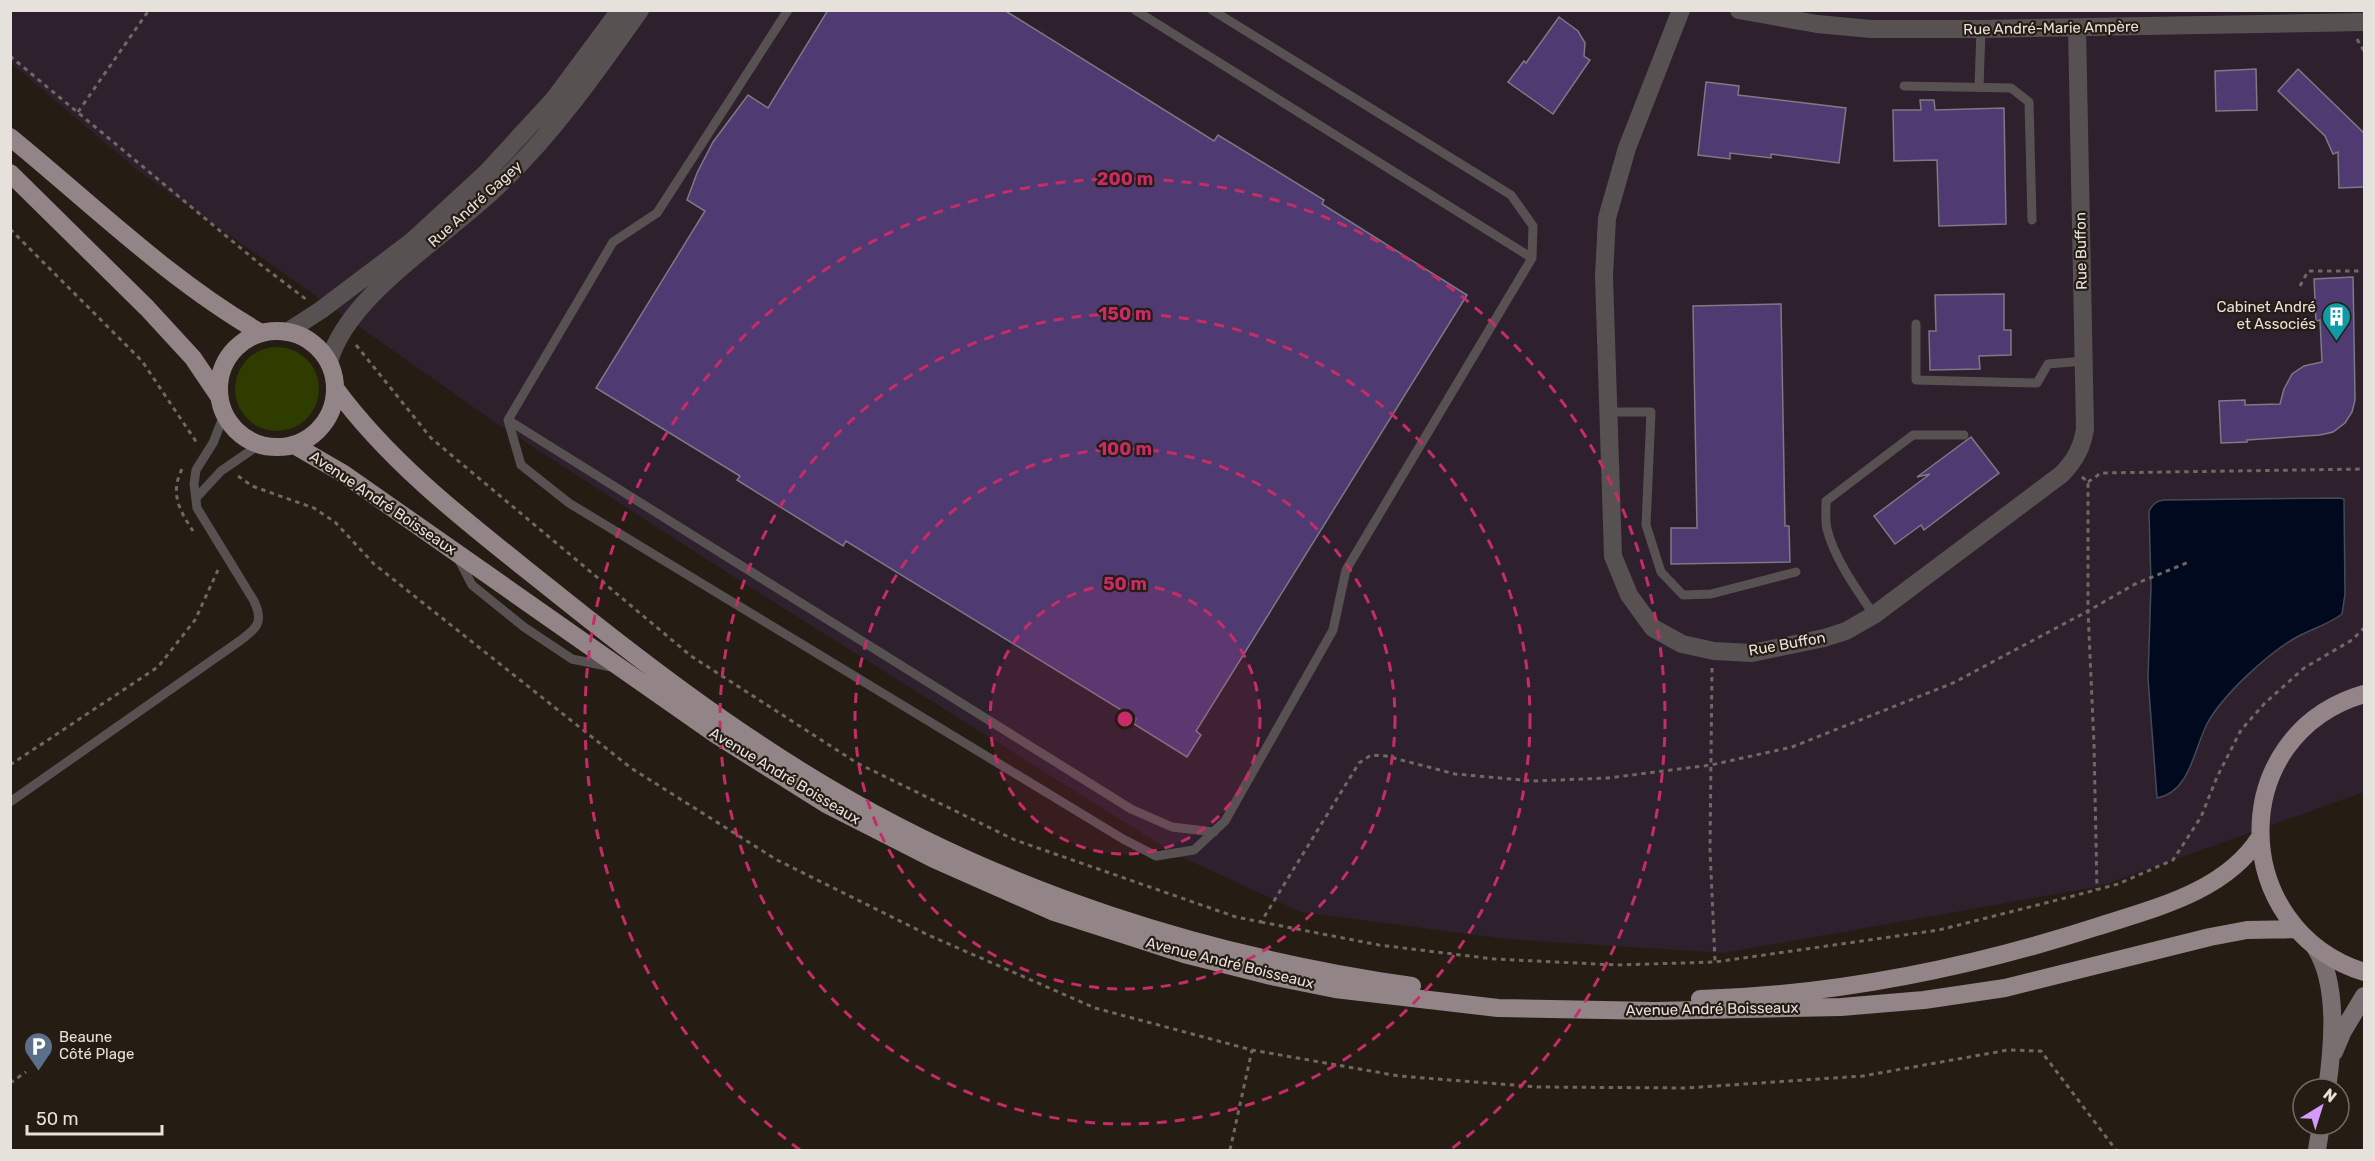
<svg xmlns="http://www.w3.org/2000/svg" width="2375" height="1161" font-family="Rubik,sans-serif">
<style>
.industrial{fill:#2e202c}
.green{fill:#2f3c00}
.water{fill:#00091e;stroke:#454a57;stroke-width:1.5}
.building{fill:#4f3a71;stroke:#7d7986;stroke-width:1.5}
.lines{fill:none;stroke-linecap:round;stroke-linejoin:round}
.path{stroke:#706961;stroke-width:3;stroke-dasharray:4.5 4.5;stroke-linecap:butt}
.lane{stroke:#585152;stroke-width:9}
.street{stroke:#585152;stroke-width:18}
.secondary{stroke:#796e70;stroke-width:18}
.primary{stroke:#938587;stroke-width:18}
.ring{fill:none;stroke:#c62c68;stroke-width:3;stroke-dasharray:10 8}
.labels{text-anchor:middle;dominant-baseline:central;stroke-width:4.5;stroke-linejoin:round;paint-order:stroke}
.street-label{font-size:15px;fill:#e7e1db;stroke:#251c14}
.poi-label{font-size:15px;fill:#e7e1db;stroke:#251c14;text-anchor:end}
.centre{fill:#c62c68;stroke:#251c14;stroke-width:3}
.ring-label{font-size:18px;text-anchor:middle;font-weight:bold;fill:#c62c68;stroke:#251c14;stroke-width:4.5;stroke-linejoin:round;paint-order:stroke}
</style>
<rect width="100%" height="100%" fill="#251c14"/>
<!-- industrial -->
<path class="industrial" d="M11,10L2364,11V792L2101,886L1724,953L1506,939L1301,912L1177,855L748,586L493,421L137,170L11,63Z"/>
<!-- green -->
<path class="green" d="M235 389a42 42 0 1 1 84 0a42 42 0 1 1-84 0Z"/>
<!-- water -->
<path class="water" d="M2340,498L2344,499L2345,594L2342,614C2329,624 2312,629 2297,637C2269,652 2224,694 2208,722C2194,747 2191,792 2157,798L2148,678L2151,585L2149,511C2153,504 2156,501 2164,500Z"/>
<!-- building -->
<path class="building" d="M828,10H1004L1214,141L1218,135L1324,200L1322,204L1467,295L1196,731L1201,735L1187,757L1134,724L1136,719L846,541L843,546L737,480L740,476L596,388L705,211L687,200L697,173L713,142L748,95L768,108Z
M1559,17L1578,31L1585,43L1584,56L1590,60L1553,114L1508,82L1524,61L1526,63Z
M2256,69L2257,110L2216,111L2215,71Z
M2298,69L2364,133V187L2339,188L2338,152L2333,154L2325,136L2278,91Z
M1706,82L1739,86L1738,95L1846,108L1839,163L1771,154V158L1730,153V159L1698,155Z
M1920,100H1934L1935,110L2004,108L2006,224L1939,226L1937,160L1894,161L1893,110H1921Z
M2353,277L2355,400L2352,412L2345,423L2333,432L2320,435L2247,440V442L2221,443L2219,401L2245,400V405L2280,404L2284,389L2292,374L2304,366L2322,362L2320,320L2316,321L2314,279Z
M2004,294V330H2011V355L1979,356L1980,369L1930,370L1929,331H1936L1935,295Z
M1781,304L1785,526H1789L1790,562L1671,564V528H1697L1693,306Z
M1971,437L1999,473L1924,530L1921,525L1895,544L1874,516L1930,474L1917,477Z"/>
<g class="lines">
<!-- path -->
<path class="path" d="M2357,39L2364,51
M10,56L261,265L307,300
M78,112L149,10
M10,229L142,361L197,443
M2300,286L2308,271H2364
M356,345L431,438L691,656L857,763L1015,840L1236,917L1261,922L1359,763L1371,755L1386,756L1455,774L1533,781L1608,778L1711,765L1792,747L1953,683L2088,611L2135,584L2189,562
M182,469C170,493 179,510 193,531
M238,476L252,486L314,508L335,522L374,564L631,768L777,860L926,934L1095,1008L1252,1050L1399,1076L1538,1087L1686,1088L1863,1076L2008,1050L2041,1051L2116,1150
M2082,477L2088,482V611L2094,744L2097,890
M2088,482L2101,473L2364,469
M1712,668L1710,849L1715,961
M10,765L158,667L195,620L218,570
M1261,922L1379,945L1494,959L1617,965L1715,962L1939,930L2073,896L2118,884L2173,860L2201,817L2217,777L2241,730L2265,703L2304,668L2352,640L2364,628
M10,1083L26,1072
M1230,1150L1252,1050"/>
<!-- lane -->
<path class="lane" d="M788,10L657,213L613,242L508,420L521,465L569,503L1123,839L1156,856L1194,850L1225,821L1333,630L1346,570L1532,258L1533,226L1511,195L1212,10
M1135,10L1532,258
M1904,86L2011,88L2029,102L2032,220
M1979,87L1981,29
M1916,324V380L2037,383L2048,364L2084,361
M1608,412H1651L1646,525L1661,572L1683,595L1711,594L1796,572
M508,420L1131,809L1172,827L1214,832
M196,498L221,471L259,445
M459,560L472,585L524,627L572,659L611,667
M1874,615C1857,590 1834,558 1827,529C1825,520 1826,510 1826,501L1913,435H1964
M10,802L241,640C257,628 264,622 254,601L197,508L194,484L196,470L213,443L224,415"/>
<!-- street -->
<path class="street" d="M1681,10L1627,148L1607,218L1604,276L1613,556L1629,595L1653,628L1682,644L1714,651L1752,653L1824,638L1846,631L1874,615L2062,474C2075,460 2082,448 2085,429L2077,27
M1739,10L1817,24L1871,29H1981L2364,22
M287,332L321,310L411,242L487,172L554,99L620,10
M329,362C348,293 449,235 500,184C554,132 597,71 640,10"/>
<!-- secondary -->
<path class="secondary" d="M2315,947C2339,984 2333,1046 2327,1089
M2334,1052L2343,1031L2364,996
M2317,1150L2321,1125"/>
<!-- primary -->
<path class="primary" d="M10,137C92,204 169,280 261,333
M10,173L147,308L193,358L218,395
M219 389a58 58 0 1 1 116 0a58 58 0 1 1-116 0Z
M335,388C392,466 472,526 547,586C638,659 729,729 829,788C1006,893 1209,957 1412,986
M294,445L344,474L715,734L826,804L934,859L1054,912L1184,954L1271,976L1335,989L1498,1008L1655,1011L1841,1007L1924,1000L2005,988L2210,937L2247,930L2296,929
M2364,694C2224,735 2228,929 2364,972
M1700,999C1834,995 1969,968 2096,927C2155,908 2225,892 2260,837"/>
</g>
<!-- distance rings -->
<circle cx="1125" cy="719" r="135" fill="#c62c68" fill-opacity=".12"/>
<g class="ring">
<circle cx="1125" cy="719" r="135"/>
<circle cx="1125" cy="719" r="270"/>
<circle cx="1125" cy="719" r="405"/>
<path d="M800 1150A540 540 0 1 1 1450 1150"/>
</g>
<!-- icons -->
<defs>
<symbol id="building-pin" viewBox="-11 -11 22 30"><path d="M0 17L-7.5 6A9.5 9.5 0 1 1 7.5 6Z" fill="#0f9aa8" stroke="#251c14"/><path d="M-4-6H4V6H1V3H-1V6H-4ZM-2.5-4.3h1.7v1.8h-1.7ZM.8-4.3h1.7v1.8H.8ZM-2.5-1h1.7V.8h-1.7ZM.8-1h1.7V.8H.8Z" fill="#fff"/></symbol>
<symbol id="parking-pin" viewBox="-11 -11 22 30"><path d="M0 17L-7.5 6A9.5 9.5 0 1 1 7.5 6Z" fill="#5c6f8a" stroke="#251c14"/><path d="M-3.5-5.5H1a3.5 3.5 0 0 1 0 7H-1V5.5H-3.5ZM-1-3.4V-.6H.8a1.4 1.4 0 0 0 0-2.8Z" fill="#fff"/></symbol>
</defs>
<g fill-rule="evenodd">
<use href="#building-pin" x="2320" y="300" width="33" height="45"/>
<use href="#parking-pin" x="22" y="1030" width="33" height="45"/>
</g>
<g class="labels">
<!-- street labels -->
<g class="street-label">
<text transform="translate(2051 28) rotate(-1)">Rue André-Marie Ampère</text>
<text transform="translate(475 204) rotate(-42)">Rue André Gagey</text>
<text transform="translate(2081 251) rotate(-91)">Rue Buffon</text>
<text transform="translate(383 503) rotate(34)">Avenue André Boisseaux</text>
<text transform="translate(1787 644) rotate(-10)">Rue Buffon</text>
<text transform="translate(785 776) rotate(31)">Avenue André Boisseaux</text>
<text transform="translate(1230 963) rotate(14)">Avenue André Boisseaux</text>
<text transform="translate(1712 1009) rotate(-1)">Avenue André Boisseaux</text>
</g>
<!-- poi labels -->
<g class="poi-label">
<text x="2316" y="307">Cabinet André<tspan x="2316" dy="17">et Associés</tspan></text>
<text x="59" y="1037" text-anchor="start">Beaune<tspan x="59" dy="17">Côté Plage</tspan></text>
</g>
</g>
<circle cx="1125" cy="719" r="9" class="centre"/>
<g class="ring-label">
<text x="1125" y="185">200 m</text>
<text x="1125" y="320">150 m</text>
<text x="1125" y="455">100 m</text>
<text x="1125" y="590">50 m</text>
</g>
<!-- border -->
<rect width="2375" height="1161" fill="none" stroke="#e7e1db" stroke-width="24"/>
<!-- north arrow -->
<g transform="translate(2321 1107) rotate(38)"><circle r="28" fill="#251c14" stroke="#736b64" stroke-width="1.5"/>
<path d="M0-4.5L10 22L0 15L-10 22Z" fill="#d39cfc"/>
<text y="-9" font-size="16" font-weight="bold" text-anchor="middle" fill="#e7e1db">N</text>
</g>
<!-- scale -->
<path d="M27 1125v9h135v-9" fill="none" stroke="#e7e1db" stroke-width="3"/>
<text x="36" y="1125" font-size="18" fill="#e7e1db" stroke="#251c14" stroke-width="4.5" paint-order="stroke">50 m</text>
</svg>
